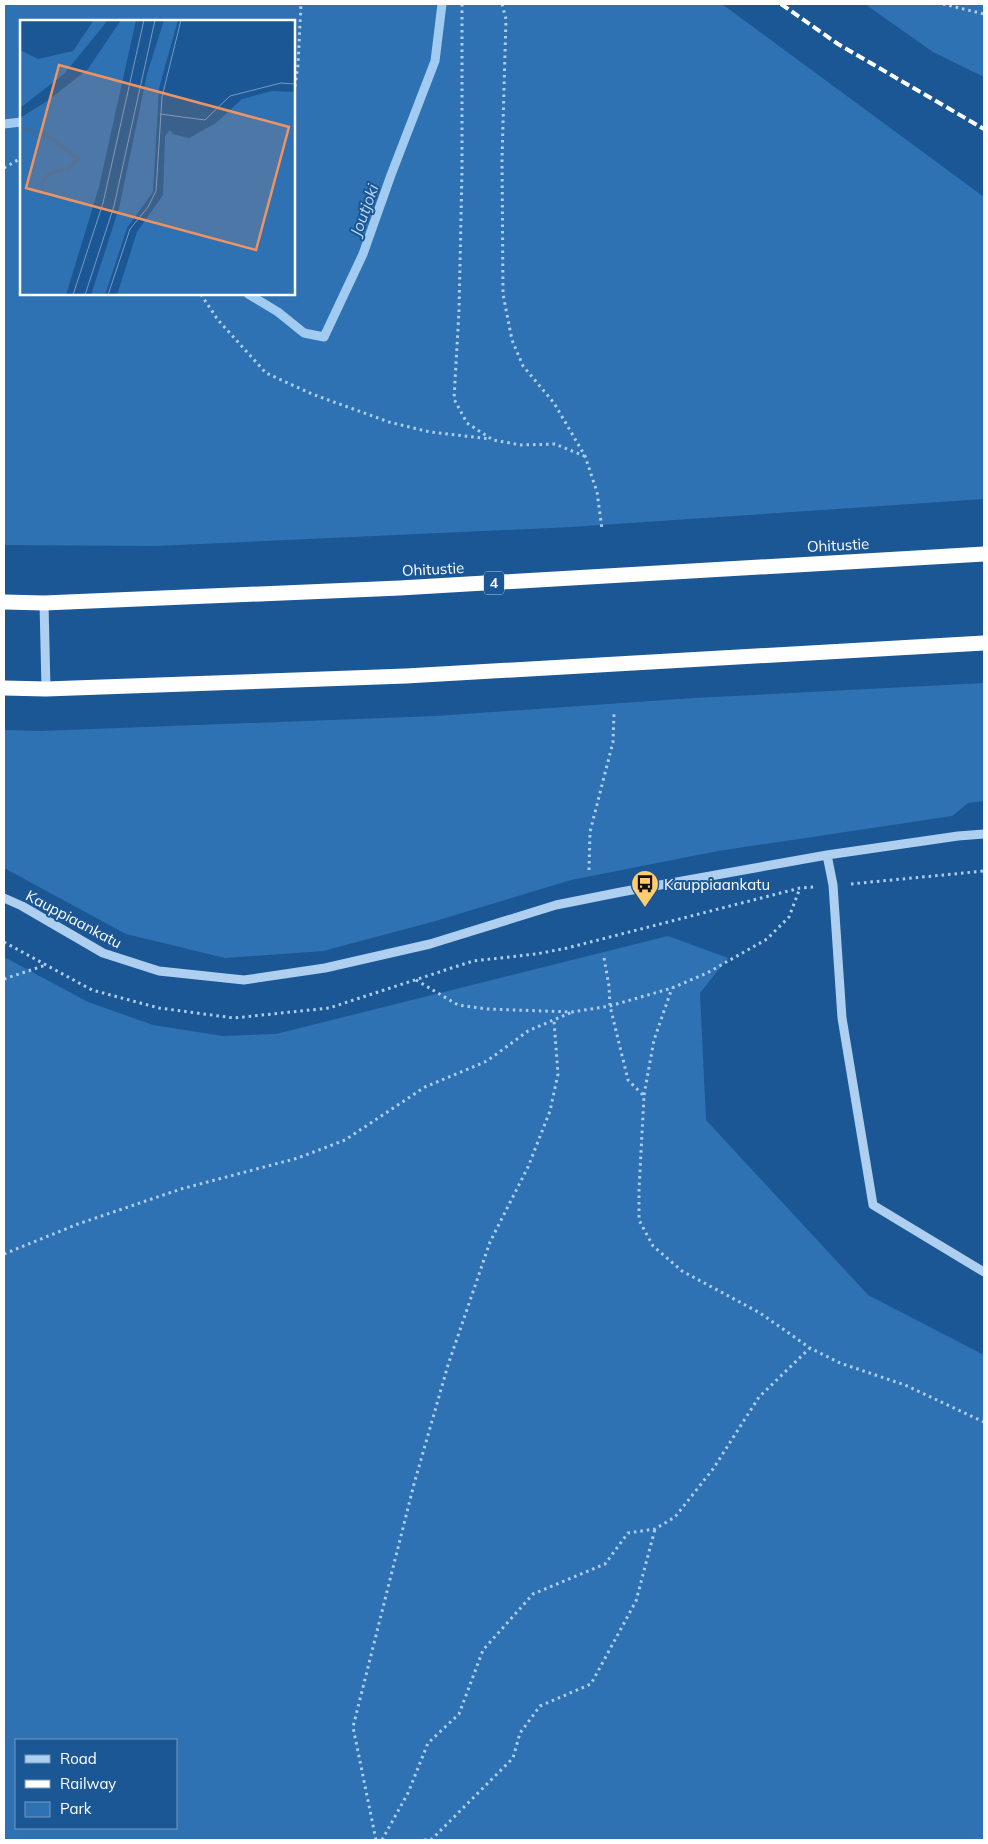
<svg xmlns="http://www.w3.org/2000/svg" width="988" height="1844" font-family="Mulish,sans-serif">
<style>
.green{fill:#2f72b3;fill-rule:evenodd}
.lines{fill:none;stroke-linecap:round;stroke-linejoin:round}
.stream{stroke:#a1cbf1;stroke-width:9}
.path{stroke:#aecfef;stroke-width:3;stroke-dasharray:2.5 4;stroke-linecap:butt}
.minor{stroke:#aecfef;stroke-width:9}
.highway{stroke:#fff;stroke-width:15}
.rail{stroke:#fff;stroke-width:4;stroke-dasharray:9 4;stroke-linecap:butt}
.labels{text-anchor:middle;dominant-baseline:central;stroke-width:4;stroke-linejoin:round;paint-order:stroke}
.shield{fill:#1b5795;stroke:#bbcddf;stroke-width:1}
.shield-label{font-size:14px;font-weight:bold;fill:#fff}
.street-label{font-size:15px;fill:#fff;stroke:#1b5795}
.poi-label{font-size:15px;fill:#fff;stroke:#1b5795;text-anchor:start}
.water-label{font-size:16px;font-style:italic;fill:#bbd9f6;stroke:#1b5795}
.inset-river{fill:none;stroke:#416c98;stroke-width:2.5}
.inset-road{fill:none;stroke:#769abf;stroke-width:1}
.view{fill:#f09361;fill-opacity:0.15;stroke:#f09361;stroke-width:2.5}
.inset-edge{fill:none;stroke:#fff;stroke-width:2.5}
</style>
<rect width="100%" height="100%" fill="#1b5795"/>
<!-- green -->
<path class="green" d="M4,4H722L984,197V499L571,527L155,546L4,545ZM294,21V294H21V21Z
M865,4H984V77L933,52Z
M984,683V801L968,803L952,816L718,851L571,880L432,922L323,951L225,958L126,934L4,868V730L41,731L436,716L694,698Z
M668,936L728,958L700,993L706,1120L868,1295L984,1355V1840H4V957L88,1002L153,1025L223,1036L276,1034ZM176,1740V1828H16V1740Z"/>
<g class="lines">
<!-- stream -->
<path class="stream" d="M4,124L21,122
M248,294L278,312L304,333L324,337L363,254L391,175L435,61L442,4"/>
<!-- path -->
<path class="path" d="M462,4V171L459,311L454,399L467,423L493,440L521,445L555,444L584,456
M502,4L506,19L502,159L503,294L512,340L523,366L554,403L585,456L597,492L602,529
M943,4L984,14
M294,93L298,65L301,4
M4,168L21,158
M202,294V296L218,320L266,373L312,394L389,422L430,432L490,439
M589,870L590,832L613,742L614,714
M851,884L984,871
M4,942L92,990L159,1008L234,1018L329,1008L473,961L536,954L567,948L800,888L814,887
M604,958L609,986L610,1006L628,1080L644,1096L639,1190V1220L653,1246L682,1271L760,1313L810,1348L840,1363L905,1385L984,1422
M4,979L46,965
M416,980L458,1005L487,1009L572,1012L610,1006L672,988L707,973L767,939L789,917L800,888
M644,1095L654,1040L672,988
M4,1254L78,1224L181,1189L298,1158L345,1140L425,1087L487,1061L528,1031L572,1012
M376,1840L353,1727L414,1484L448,1365L490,1242L528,1167L550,1111L558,1074L554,1021
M382,1840L408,1793L428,1743L459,1714L483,1650L533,1594L605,1564L628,1533L655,1529L675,1517L713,1469L759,1397L810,1348
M424,1840L432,1839L513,1758L520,1733L540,1706L591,1684L636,1601L655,1529"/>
<!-- minor -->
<path class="minor" d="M44,603L46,689
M827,855L833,885L842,1018L873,1205L984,1272
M4,898L22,906L103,953L159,971L244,980L325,968L430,944L556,905L621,892L827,855L958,836L984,834"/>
<!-- highway -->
<path class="highway" d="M4,602L44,603L400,588L984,554
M4,688L46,689L406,676L984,643"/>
<!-- rail -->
<path class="rail" d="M781,4L838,44L984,129"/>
</g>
<!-- icons -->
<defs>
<symbol id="bus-pin" viewBox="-11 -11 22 30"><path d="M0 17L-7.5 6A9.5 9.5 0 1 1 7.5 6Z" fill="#ffcd6d" stroke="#1b5795"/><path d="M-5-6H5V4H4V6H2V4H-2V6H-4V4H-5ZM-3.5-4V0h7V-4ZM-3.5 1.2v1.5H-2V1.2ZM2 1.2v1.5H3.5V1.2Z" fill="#111"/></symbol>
</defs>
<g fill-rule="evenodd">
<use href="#bus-pin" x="629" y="868" width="32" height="43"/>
</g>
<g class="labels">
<!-- shield labels -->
<rect class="shield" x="484" y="571.5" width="20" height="23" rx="4"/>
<g class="shield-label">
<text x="494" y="583">4</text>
</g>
<!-- street labels -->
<g class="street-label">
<text transform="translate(838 545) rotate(-3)">Ohitustie</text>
<text transform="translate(433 569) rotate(-3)">Ohitustie</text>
<text transform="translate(74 919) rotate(28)">Kauppiaankatu</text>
</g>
<!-- poi labels -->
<g class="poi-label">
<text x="664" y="884">Kauppiaankatu</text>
</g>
<!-- water labels -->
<g class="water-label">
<text transform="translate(364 210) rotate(-70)">Joutjoki</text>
</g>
</g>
<!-- overview -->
<g transform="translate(20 20)">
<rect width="275" height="275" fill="#1b5795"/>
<path d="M74,0H88L44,54L0,88V30L18,39L53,31ZM101,0H116L79,167L46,275H0V98L27,81L68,49ZM144,0H158L139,68L133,172L107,208L85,275H71L99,188L127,54ZM252,71L275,72V275H97L117,212L143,175L145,116L150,110L153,114L169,118L196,103L222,79Z" fill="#2f72b3"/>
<path class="inset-river" d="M0,108L28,116L59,139L46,150M22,179L23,162L28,154L43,150"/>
<path class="inset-road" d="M140,94L185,100L210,76L261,63L275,64M53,275L83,183L124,0M65,275L94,186L135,0M88,275L110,209L128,187L136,171L142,77L161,0"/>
<path class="view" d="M39,45L269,107L236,230L6,168Z"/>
<rect width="275" height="275" class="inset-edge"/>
</g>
<!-- border -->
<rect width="988" height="1844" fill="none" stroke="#ffffff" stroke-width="10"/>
<!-- legend -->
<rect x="15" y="1739" width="162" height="90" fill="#1b5795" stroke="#769abf"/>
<rect x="25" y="1755" width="25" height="8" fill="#aecfef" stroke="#769abf"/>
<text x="60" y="1764" font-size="15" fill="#ffffff">Road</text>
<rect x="25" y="1780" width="25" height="8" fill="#ffffff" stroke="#769abf"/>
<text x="60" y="1789" font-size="15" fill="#ffffff">Railway</text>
<rect x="25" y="1802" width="25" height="15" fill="#2f72b3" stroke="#769abf"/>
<text x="60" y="1814" font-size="15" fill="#ffffff">Park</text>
</svg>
